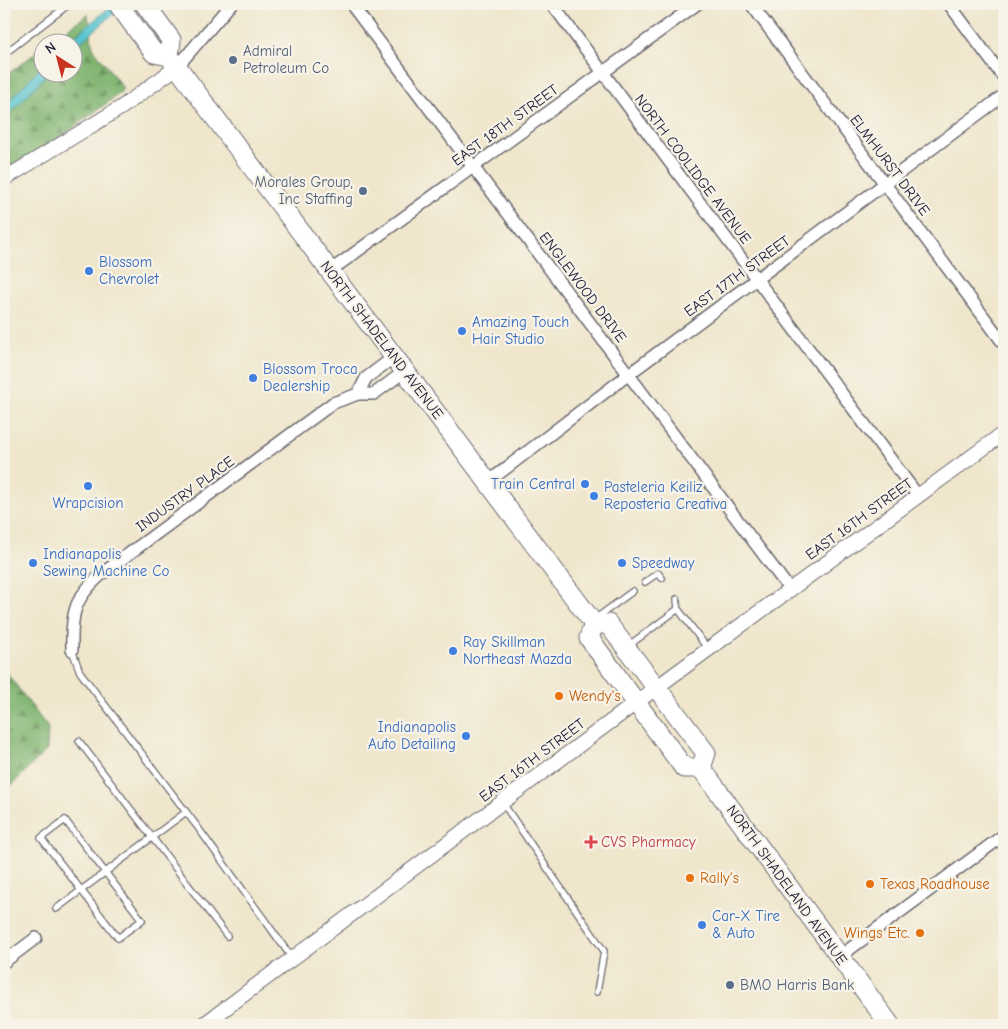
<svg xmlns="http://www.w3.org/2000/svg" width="1008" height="1029" font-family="'Comic Neue',sans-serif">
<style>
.forest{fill:url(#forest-firs);stroke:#506b55}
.water{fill:#57c4ce;stroke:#3c7384}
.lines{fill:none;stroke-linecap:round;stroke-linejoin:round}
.service-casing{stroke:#6a676e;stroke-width:8}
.minor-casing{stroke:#6a676e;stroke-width:14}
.tertiary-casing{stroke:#6a676e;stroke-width:16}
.primary-casing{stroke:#6a676e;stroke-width:21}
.service{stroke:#fff;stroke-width:5.5}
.minor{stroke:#fff;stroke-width:11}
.tertiary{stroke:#fff;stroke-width:14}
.primary{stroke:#fff;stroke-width:19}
.service-dot{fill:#5c6f8a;stroke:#f7f3e8;stroke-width:2}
.shop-dot{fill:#3f7fe0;stroke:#f7f3e8;stroke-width:2}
.food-dot{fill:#e8710a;stroke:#f7f3e8;stroke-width:2}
.health-dot{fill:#e0444e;stroke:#f7f3e8;stroke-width:2}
.labels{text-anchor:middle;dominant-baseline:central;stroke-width:4.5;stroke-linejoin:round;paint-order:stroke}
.service-label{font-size:15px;fill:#4e5e75;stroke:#f7f3e8;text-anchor:start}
.street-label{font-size:15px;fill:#22223b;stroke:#f7f3e8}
.shop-label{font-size:15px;fill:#366cbe;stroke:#f7f3e8;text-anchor:start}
.food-label{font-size:15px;fill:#c56008;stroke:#f7f3e8;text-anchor:start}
.health-label{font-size:15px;fill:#be3a42;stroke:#f7f3e8;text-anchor:start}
</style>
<defs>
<pattern id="forest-firs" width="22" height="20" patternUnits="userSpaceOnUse" patternTransform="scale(1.25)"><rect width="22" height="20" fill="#7fb46f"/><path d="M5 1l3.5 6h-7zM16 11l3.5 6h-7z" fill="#68925c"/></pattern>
</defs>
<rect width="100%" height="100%" fill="#f7f3e8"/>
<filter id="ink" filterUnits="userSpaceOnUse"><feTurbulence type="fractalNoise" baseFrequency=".02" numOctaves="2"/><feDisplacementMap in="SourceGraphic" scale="10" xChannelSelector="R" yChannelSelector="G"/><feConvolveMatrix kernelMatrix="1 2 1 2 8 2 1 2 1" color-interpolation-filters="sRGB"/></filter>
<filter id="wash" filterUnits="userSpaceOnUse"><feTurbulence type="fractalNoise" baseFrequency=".0096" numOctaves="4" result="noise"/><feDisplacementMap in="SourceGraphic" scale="20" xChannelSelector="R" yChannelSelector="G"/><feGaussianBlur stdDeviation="1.12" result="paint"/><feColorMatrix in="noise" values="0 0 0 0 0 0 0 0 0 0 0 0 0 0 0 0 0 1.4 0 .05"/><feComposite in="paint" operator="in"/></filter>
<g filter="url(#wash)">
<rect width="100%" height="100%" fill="#efe6cc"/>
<!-- forest -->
<path class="forest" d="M88,14L93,48L123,88L119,94L59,138L4,170V77L42,48V72H72V42H50Z
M4,669L48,728L47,750L9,788L4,801Z"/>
<!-- water -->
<path class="water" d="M114,4H125L73,49L72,42H67Z
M42,66V72L48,73L4,120V106Z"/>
</g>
<g filter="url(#ink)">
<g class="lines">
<defs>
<path id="service" d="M4,54L68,5
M645,582L658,573L662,578
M677,599L678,609L708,649
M595,619L633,591
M628,646L678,609
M72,650L80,672L196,825L292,958
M79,741L227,936
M502,802L604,951L597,992
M65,820L142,920L118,938L41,838Z
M56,909L186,812"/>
<path id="minor" d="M351,4L790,590
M552,4L918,496
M751,4L1004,344
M949,4L1004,78
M177,67L231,4
M330,271L697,4
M358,394L366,378L394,357
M488,482L629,374L1004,95
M72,650C71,612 74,598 103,573L333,403L358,394H374L405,371
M839,957L1004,835
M4,962L36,938"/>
<path id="tertiary" d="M4,179L122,107L177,67
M203,1025L672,676L1004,433"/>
<path id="primary" d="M118,4L154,53L169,56L594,624
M145,4L171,40L169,56
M594,624L589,638L684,768H701
M594,624H608L706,753L701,768
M701,768L890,1025"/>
</defs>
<!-- service casing -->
<use href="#service" class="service-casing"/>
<!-- minor casing -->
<use href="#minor" class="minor-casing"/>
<!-- tertiary casing -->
<use href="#tertiary" class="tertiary-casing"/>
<!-- primary casing -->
<use href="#primary" class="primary-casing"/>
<!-- service -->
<use href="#service" class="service"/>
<!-- minor -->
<use href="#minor" class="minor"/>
<!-- tertiary -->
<use href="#tertiary" class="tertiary"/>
<!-- primary -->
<use href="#primary" class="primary"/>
</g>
</g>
<!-- markers -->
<g class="service-dot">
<circle cx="233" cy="60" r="5"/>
<circle cx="363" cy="191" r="5"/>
<circle cx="730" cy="985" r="5"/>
</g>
<g class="shop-dot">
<circle cx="89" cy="271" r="5"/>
<circle cx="462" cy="331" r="5"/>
<circle cx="253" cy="378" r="5"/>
<circle cx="585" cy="484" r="5"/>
<circle cx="88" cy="486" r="5"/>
<circle cx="594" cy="496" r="5"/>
<circle cx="33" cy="563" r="5"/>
<circle cx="622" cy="563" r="5"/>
<circle cx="453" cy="651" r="5"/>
<circle cx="466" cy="736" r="5"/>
<circle cx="702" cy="925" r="5"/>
</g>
<g class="food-dot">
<circle cx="559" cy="696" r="5"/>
<circle cx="690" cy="878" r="5"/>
<circle cx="870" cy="884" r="5"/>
<circle cx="920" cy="933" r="5"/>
</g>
<path class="health-dot" d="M588.5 834.5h5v5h5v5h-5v5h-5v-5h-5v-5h5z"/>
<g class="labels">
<!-- service labels -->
<g class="service-label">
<text x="243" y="51">Admiral<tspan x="243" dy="17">Petroleum Co</tspan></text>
<text x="353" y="182" text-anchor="end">Morales Group,<tspan x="353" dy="17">Inc Staffing</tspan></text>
<text x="740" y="985">BMO Harris Bank</text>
</g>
<!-- street labels -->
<g class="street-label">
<text transform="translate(505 125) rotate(-36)">EAST 18TH STREET</text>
<text transform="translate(890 165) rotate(53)">ELMHURST DRIVE</text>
<text transform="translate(693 169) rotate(53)">NORTH COOLIDGE AVENUE</text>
<text transform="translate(737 276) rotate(-36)">EAST 17TH STREET</text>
<text transform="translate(583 287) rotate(53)">ENGLEWOOD DRIVE</text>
<text transform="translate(382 340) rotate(53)">NORTH SHADELAND AVENUE</text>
<text transform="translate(185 494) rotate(-36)">INDUSTRY PLACE</text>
<text transform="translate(859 519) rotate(-36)">EAST 16TH STREET</text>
<text transform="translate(532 760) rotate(-37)">EAST 16TH STREET</text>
<text transform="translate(787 885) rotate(54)">NORTH SHADELAND AVENUE</text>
</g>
<!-- shop labels -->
<g class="shop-label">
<text x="99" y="262">Blossom<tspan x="99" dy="17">Chevrolet</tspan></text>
<text x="472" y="322">Amazing Touch<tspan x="472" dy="17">Hair Studio</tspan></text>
<text x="263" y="369">Blossom Troca<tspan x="263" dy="17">Dealership</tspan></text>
<text x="575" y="484" text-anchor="end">Train Central</text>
<text x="604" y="487">Pasteleria Keiliz<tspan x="604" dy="17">Reposteria Creativa</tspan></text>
<text x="88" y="503" text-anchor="middle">Wrapcision</text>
<text x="43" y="554">Indianapolis<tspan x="43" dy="17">Sewing Machine Co</tspan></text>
<text x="632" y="563">Speedway</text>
<text x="463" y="642">Ray Skillman<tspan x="463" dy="17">Northeast Mazda</tspan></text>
<text x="456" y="727" text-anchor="end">Indianapolis<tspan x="456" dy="17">Auto Detailing</tspan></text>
<text x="712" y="916">Car-X Tire<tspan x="712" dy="17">&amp; Auto</tspan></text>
</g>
<!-- food labels -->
<g class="food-label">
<text x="569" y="696">Wendy's</text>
<text x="700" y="878">Rally's</text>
<text x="880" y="884">Texas Roadhouse</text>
<text x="910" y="933" text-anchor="end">Wings Etc.</text>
</g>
<!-- health labels -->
<g class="health-label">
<text x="601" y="842">CVS Pharmacy</text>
</g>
</g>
<!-- margin -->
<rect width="1008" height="1029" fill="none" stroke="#f7f3e8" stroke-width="20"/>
<!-- north arrow -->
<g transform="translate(58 58) rotate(324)"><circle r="24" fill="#f7f3e8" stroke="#a29fa3"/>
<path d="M0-4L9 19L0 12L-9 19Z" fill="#c8321e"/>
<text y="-8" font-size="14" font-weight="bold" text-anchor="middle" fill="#22223b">N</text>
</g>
</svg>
